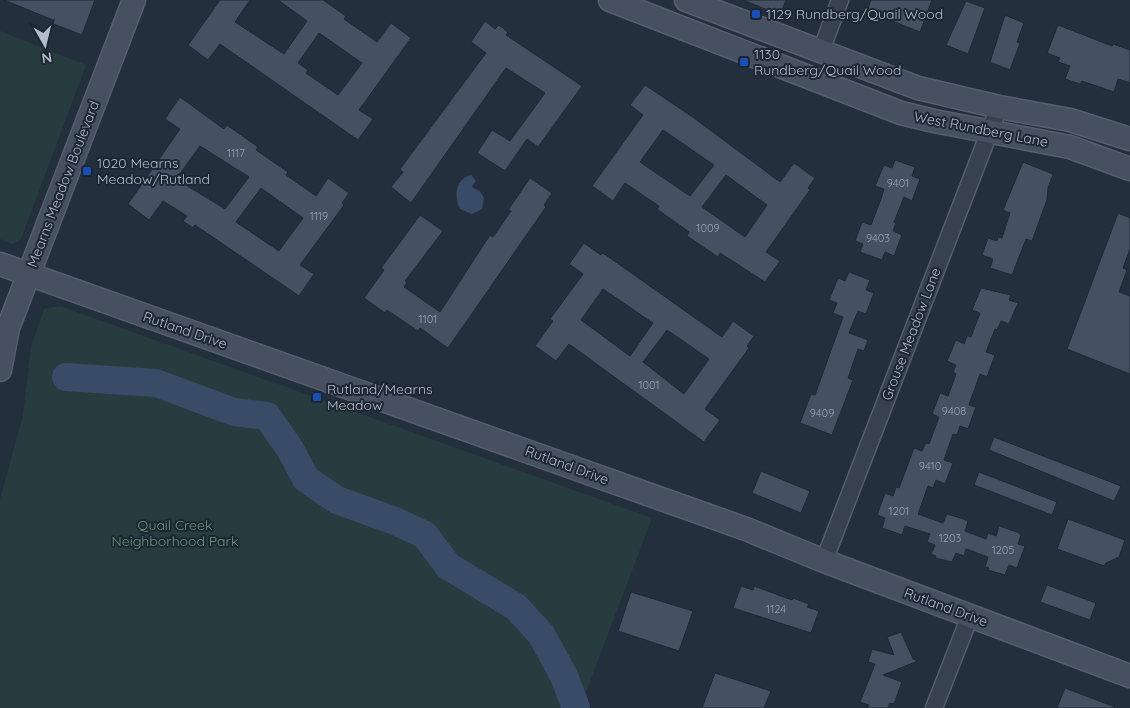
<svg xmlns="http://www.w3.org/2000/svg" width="1130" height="708" font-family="Quicksand,sans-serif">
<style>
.green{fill:#263c3f}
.water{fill:#394c67}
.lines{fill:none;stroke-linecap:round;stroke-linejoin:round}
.river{stroke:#394c67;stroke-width:28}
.building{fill:#455162;stroke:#1f2835;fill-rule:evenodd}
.street-casing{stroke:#565f6c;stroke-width:19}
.secondary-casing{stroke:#565f6c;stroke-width:25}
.street{stroke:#38414e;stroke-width:16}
.secondary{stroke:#465061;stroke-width:22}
.transit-dot{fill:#1a4fb4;stroke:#1d2633;stroke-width:2}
.labels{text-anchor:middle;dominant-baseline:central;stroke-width:4;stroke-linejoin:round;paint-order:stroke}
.number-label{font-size:11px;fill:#98a1af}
.poi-label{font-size:14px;fill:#b4bcc9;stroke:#1d2633;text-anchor:start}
.street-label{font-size:14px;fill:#b4bcc9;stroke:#1d2633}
.park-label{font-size:14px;fill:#6b9a76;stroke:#1d2633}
</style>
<rect width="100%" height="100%" fill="#242f3e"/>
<!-- green -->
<path class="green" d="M0,31L86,65L21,239L13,244L0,239Z
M60,306L652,518L580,708H0V499L23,415L31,347L44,309Z"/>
<!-- water -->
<path class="water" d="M471,175L476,181L472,186L473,188L480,191L484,198L482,209L472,214L460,209C454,196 455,179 471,175Z"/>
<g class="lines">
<!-- river -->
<path class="river" d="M66,377L156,383L234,412L267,416L290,449L306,479L337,500L395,521L425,535L448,566L516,607L541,634L564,676L576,708"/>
</g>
<!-- building -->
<path class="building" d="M4,0H95L82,35L51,23L53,20Z
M220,0H250L235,22L284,54L307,21L278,0H323L346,16L344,19L377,42L391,23L411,38L359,110L373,119L358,140L220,44L208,60L188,45ZM319,33L362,63L338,95L306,73L308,70L298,63Z
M743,0H786L780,15Z
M871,0H932L920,32L867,11Z
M966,1L985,8L968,54L946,45Z
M1005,15L1024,23L1017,42L1020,43L1010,70L990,62Z
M485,21L495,29L499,25L508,32L506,35L582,86L538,147L527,139L505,171L477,153L492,130L510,141L545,93L506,68L411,203L391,187L403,172L400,169L486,53L471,42Z
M1058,25L1112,46L1113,44L1130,50V83L1118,79L1114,92L1082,81L1080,84L1065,79L1070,66L1058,62L1060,58L1047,53Z
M645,85L694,118L780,182L794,163L815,178L808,188L810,190L766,252L780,261L765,282L720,253L718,257L687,236L689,232L657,209L659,206L625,183L613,201L592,186L643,115L630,105ZM663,130L714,165L690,196L640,162ZM726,175L767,205L745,237L702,207Z
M180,97L224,129L227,125L258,147L256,150L288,172L286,175L316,196L328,178L349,193L342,203L344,205L300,265L314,274L299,296L195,225L193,228L183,221L187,216L163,201L149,220L128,204L180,129L165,119ZM200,146L249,177L225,209L176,179ZM261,188L303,218L279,251L236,222Z
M895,160L915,167L912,176L920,179L912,201L904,197L894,222L896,223L893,231L902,235L894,256L885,252L882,260L860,252L863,244L855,241L862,222L871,225L881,199L884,189L875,186L884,165L892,168Z
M1023,162L1053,174L1048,188L1047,200L1032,241L1026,239L1012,275L990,268L993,259L982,255L988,238L997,241L998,237L1002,238L1010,213L1003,210Z
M530,178L552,193L544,205L546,207L448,348L420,328L418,331L387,310L385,313L364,298L384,270L381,268L390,256L420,215L443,231L405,281L407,282L404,287L440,312L490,235L493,237L511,211L508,210Z
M1118,213L1130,218V249L1123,268L1127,270L1119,292L1130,296V374L1067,349Z
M584,243L601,255L603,253L722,337L733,321L754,336L747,346L749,348L705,409L720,420L704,442L569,344L556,361L535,346L553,321L550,319L583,274L569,264ZM603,289L653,323L630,356L581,320ZM667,330L709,359L684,394L643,362Z
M849,272L870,280L866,290L874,293L866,314L858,311L849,333L868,340L864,351L858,349L848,378L853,380L832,435L800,423L811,394L815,395L843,317L833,313L837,303L829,300L838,278L845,281Z
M981,288L1011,295L1009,300L1018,303L1009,324L1001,321L997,330L995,329L986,352L995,355L987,377L980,374L969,405L976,407L968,429L960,426L957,435L953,434L944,460L953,463L945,484L936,480L933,488L928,486L918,514L943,523L947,514L964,519L968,522L965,531L986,539L988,533L996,536L999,526L1017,532L1021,535L1018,544L1025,546L1017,568L1009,565L1005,575L988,570L989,568L985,567L988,557L966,549L964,556L956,553L952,562L935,558L936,556L931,554L935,545L927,542L930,534L905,526L902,535L882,528L885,518L877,515L885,493L893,496L896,487L899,488L914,448L922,451L926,443L929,444L939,417L932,414L940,393L948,396L956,374L953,372L956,365L947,361L956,340L964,344L967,336L971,337L980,313L972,310Z
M994,437L1121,486L1114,501L989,450Z
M761,471L810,491L801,513L752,493Z
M979,472L1057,502L1052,515L974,485Z
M1068,519L1125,540L1119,557L1106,563L1104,566L1057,549Z
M1047,585L1096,603L1090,620L1040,602Z
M741,586L753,590L754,586L792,600L793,598L809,604L807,607L819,611L811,633L733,608Z
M631,592L693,611L679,651L618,631Z
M901,632L913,659L918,661L883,675L902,682L894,704L890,703L888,708H867L869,705L860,702L875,664L868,662L872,649L894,655L887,637Z
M715,673L771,691L764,708H702Z
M1065,688L1115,707L1114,708H1057Z"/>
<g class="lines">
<defs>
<path id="street" d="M821,51L840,0
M824,561L999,107
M934,708L970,616"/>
<path id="secondary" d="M610,0L901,113L934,121L1070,147L1130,169
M686,0L918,88L999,107L1070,120L1130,139
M0,264L746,529L824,561L1130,676
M0,370L8,328L134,0"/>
</defs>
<!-- street casing -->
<use href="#street" class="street-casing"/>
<!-- secondary casing -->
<use href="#secondary" class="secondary-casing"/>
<!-- street -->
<use href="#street" class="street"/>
<!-- secondary -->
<use href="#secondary" class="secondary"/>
</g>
<!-- markers -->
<g class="transit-dot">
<rect x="751" y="9" width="10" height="10" rx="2.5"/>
<rect x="739" y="57" width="10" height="10" rx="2.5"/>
<rect x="82" y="166" width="10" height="10" rx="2.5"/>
<rect x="312" y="392" width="10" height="10" rx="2.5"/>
</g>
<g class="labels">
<!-- number labels -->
<g class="number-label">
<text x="236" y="153">1117</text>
<text x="898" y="183">9401</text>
<text x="319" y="216">1119</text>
<text x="708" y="228">1009</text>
<text x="878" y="238">9403</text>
<text x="428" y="319">1101</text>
<text x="649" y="385">1001</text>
<text x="954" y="411">9408</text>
<text x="822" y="413">9409</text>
<text x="930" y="466">9410</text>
<text x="899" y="511">1201</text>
<text x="950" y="538">1203</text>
<text x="1003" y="550">1205</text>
<text x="776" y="609">1124</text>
</g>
<!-- poi labels -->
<g class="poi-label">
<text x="766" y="14">1129 Rundberg/Quail Wood</text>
<text x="754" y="54">1130<tspan x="754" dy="16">Rundberg/Quail Wood</tspan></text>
<text x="97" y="163">1020 Mearns<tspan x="97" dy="16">Meadow/Rutland</tspan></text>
<text x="327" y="389">Rutland/Mearns<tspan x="327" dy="16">Meadow</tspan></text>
</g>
<!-- street labels -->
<g class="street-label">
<text transform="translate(981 129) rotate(11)">West Rundberg Lane</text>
<text transform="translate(63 184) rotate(-69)">Mearns Meadow Boulevard</text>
<text transform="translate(185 330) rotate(19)">Rutland Drive</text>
<text transform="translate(911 334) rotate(-69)">Grouse Meadow Lane</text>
<text transform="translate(567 465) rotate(20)">Rutland Drive</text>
<text transform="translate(946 607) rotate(20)">Rutland Drive</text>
</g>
<!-- park labels -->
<g class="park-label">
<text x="175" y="525">Quail Creek<tspan x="175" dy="16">Neighborhood Park</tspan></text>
</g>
</g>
<!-- north arrow -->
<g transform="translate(45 45) rotate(172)" stroke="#1d2633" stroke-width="4" paint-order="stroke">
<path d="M0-4L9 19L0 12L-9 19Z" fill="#b4bcc9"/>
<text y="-8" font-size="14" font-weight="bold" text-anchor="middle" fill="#b4bcc9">N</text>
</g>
</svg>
